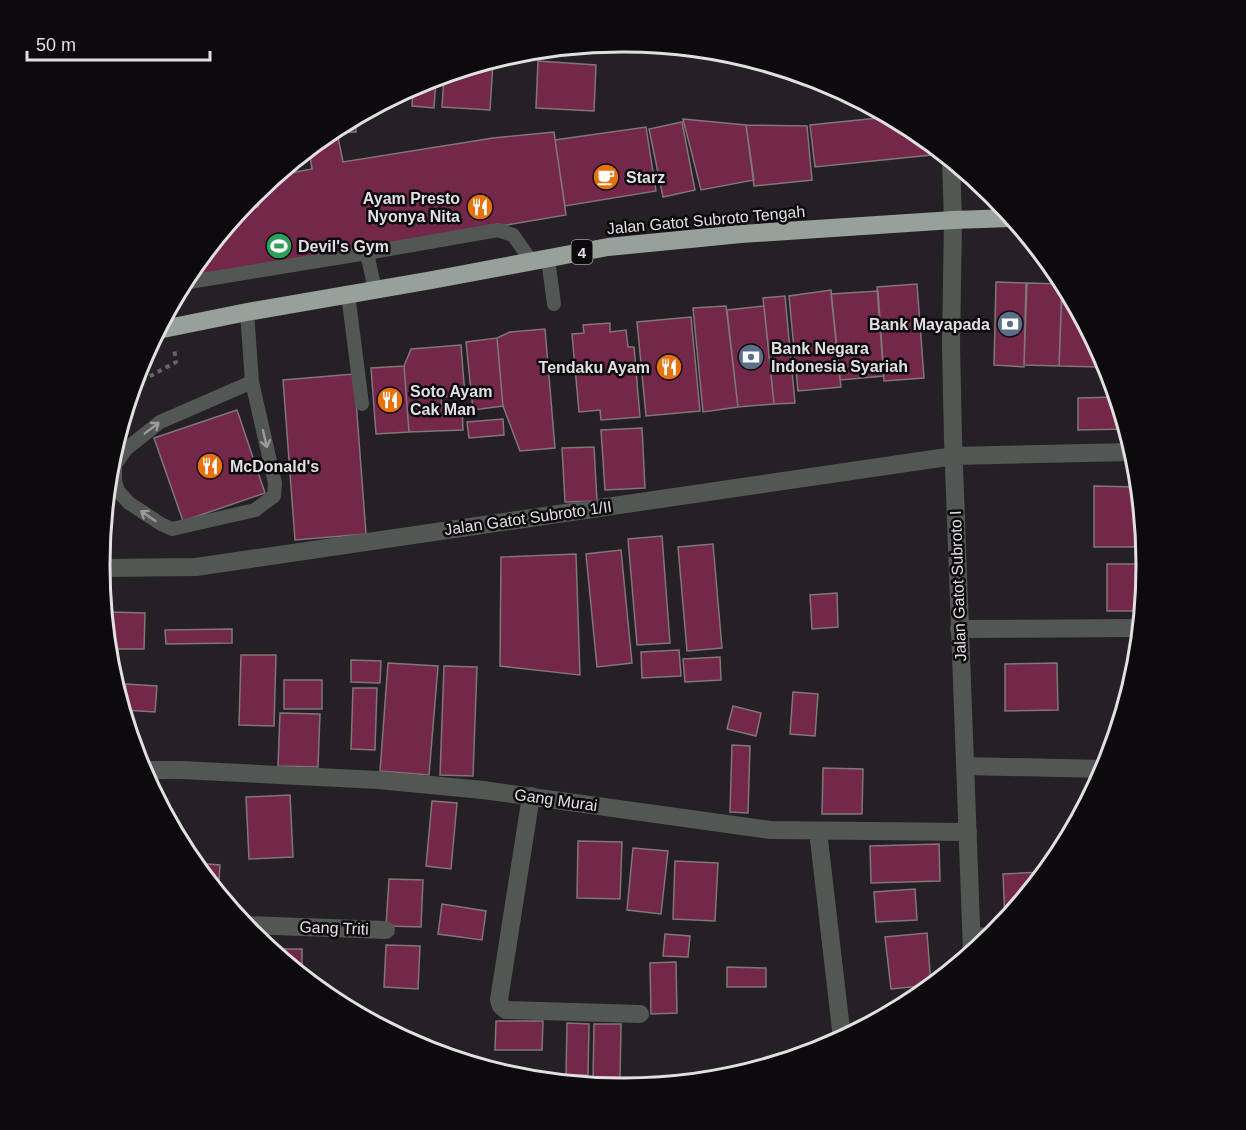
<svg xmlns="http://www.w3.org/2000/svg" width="1246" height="1130" font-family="Helvetica,sans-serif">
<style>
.building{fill:#732849;stroke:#807579;stroke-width:1.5}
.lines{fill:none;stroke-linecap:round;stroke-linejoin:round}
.path{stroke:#686369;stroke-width:4;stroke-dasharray:4.5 4.5;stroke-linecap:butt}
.lane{stroke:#535754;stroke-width:14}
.street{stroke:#535754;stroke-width:18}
.highway{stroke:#97a09a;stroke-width:18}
.oneway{stroke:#9a9b9c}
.labels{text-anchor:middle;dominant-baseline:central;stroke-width:5;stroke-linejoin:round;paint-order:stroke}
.shield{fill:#0d0a0d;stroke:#a29fa3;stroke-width:1.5}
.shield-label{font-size:15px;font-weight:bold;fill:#e2dfe3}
.poi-label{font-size:16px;font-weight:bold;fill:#e2dfe3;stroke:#0d0a0d;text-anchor:start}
.street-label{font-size:16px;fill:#e2dfe3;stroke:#0d0a0d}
.rim{fill:none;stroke:#e2dfe3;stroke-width:3}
</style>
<rect width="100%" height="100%" fill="#251f26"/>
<!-- building -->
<path class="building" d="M538,61L596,65L594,111L536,108Z
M485,63H493L490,110L442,107L444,75Z
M436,78L434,108L412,106L413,87L423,82Z
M356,117V132H336V128Z
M888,117L914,130L929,143L931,155L815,167L810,125Z
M683,119L746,125L754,180L701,190Z
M682,122L695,190L663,197L649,129Z
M746,125L807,126L812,180L754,186Z
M646,127L656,191L565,206L555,140Z
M554,132L566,215L186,279L242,209L258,207L267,184L289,166L290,173L312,169L309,150L320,140L338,137L343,162L493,138Z
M996,282L1026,283L1024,367L994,365Z
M1027,283L1062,284L1059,366L1024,365Z
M917,284L924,378L884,381L877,287Z
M831,290L841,387L798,391L789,296Z
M878,291L884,376L840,380L831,294Z
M1062,291H1067L1098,350V367L1059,366Z
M785,296L795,403L774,404L763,298Z
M726,306L738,407L703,412L693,308Z
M764,306L774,404L738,407L727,310Z
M691,317L700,411L646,416L637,322Z
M610,323V332L626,330L628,347H634L640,417L601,420L600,410L579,412L572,334L584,333L583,325Z
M545,329L555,448L520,451L503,406L497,338L510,332Z
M497,338L503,406L473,410L466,342Z
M461,345L465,396L441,397L442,407L462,406L463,430L409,432L404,366L411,349Z
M1098,350L1106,365L1107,368L1098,367Z
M404,366L409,432L376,434L371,368Z
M354,374L366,534L295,540L283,380Z
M1116,397L1126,429L1078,430V398Z
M237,410L265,493L183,521L154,438Z
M503,419L504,435L469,438L467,422Z
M642,428L645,488L605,490L601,430Z
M594,447L597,501L565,502L562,448Z
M1094,486L1138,487L1144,547H1094Z
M662,536L670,643L637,645L628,539Z
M713,544L722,648L687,651L678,547Z
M621,550L632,663L597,667L586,554Z
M576,554L580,675L500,666L501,557Z
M1107,564H1143L1141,611H1107Z
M837,593L838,627L812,629L810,595Z
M110,612L145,613L144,649H110Z
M232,629V643L166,644L165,630Z
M679,650L681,676L642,678L641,652Z
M241,655H276L274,726L239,725Z
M720,657L721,680L685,682L683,659Z
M351,660L381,661L380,683L351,682Z
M388,663L438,666L429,775L380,771Z
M1057,663L1058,710L1005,711V664Z
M110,664H120L119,680H114Z
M444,666L477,667L473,776L440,775Z
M284,680H322V709H284Z
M126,684L157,686L155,712L124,710Z
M353,688H377L375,750L351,749Z
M793,692L818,694L815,736L790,734Z
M733,706L761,713L756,736L727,729Z
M280,713L320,714L318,767L278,766Z
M732,745L750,746L748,813L730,812Z
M823,768L863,769L862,814H822Z
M290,795L293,857L249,859L246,797Z
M432,801L457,803L451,869L426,866Z
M578,841L622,842L620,899L577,898Z
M939,844L940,881L871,883L870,846Z
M633,848L668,851L661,914L627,910Z
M675,861L718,863L715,921L673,919Z
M195,863L220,865L219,882L209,881Z
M1044,872L1005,920L1003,874Z
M389,879L423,880L421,927L386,926Z
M915,889L917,920L876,922L874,892Z
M442,904L486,911L482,940L438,934Z
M927,933L931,985L891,989L885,937Z
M665,934L690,936L688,957L663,956Z
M386,945L420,946L418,989L384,987Z
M270,949H302V975Z
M676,962L677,1013L651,1014L650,963Z
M727,967L766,968V987H727Z
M496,1021H543L542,1050H495Z
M567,1023L589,1024L588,1075H566Z
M594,1024H621L620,1080H593Z"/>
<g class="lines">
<!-- path -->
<path class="path" d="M134,385L176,362L174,348"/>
<!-- lane -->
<path class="lane" d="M367,253L375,290
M548,259L554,304
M183,283L367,253L498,230L513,235L532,262
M348,294L362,404
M247,312L252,382L275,483L274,496L255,510L172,529L161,524L129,503L118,491L115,480V465L126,449L160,422L252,382"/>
<!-- street -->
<path class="street" d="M951,161L953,220L951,345L953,439L972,952
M100,568L196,567L954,456L1132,452
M959,629L1140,628
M965,766L1104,769
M142,770H182L378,780L483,790L770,830L968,832
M531,796L499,1000L501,1006L506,1010L640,1014
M818,831L842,1038
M245,925L386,930
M972,936L990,937"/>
<!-- highway -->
<path class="highway" d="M158,330L247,312L432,280L608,247L741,234L953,220L1012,218"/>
</g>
<!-- one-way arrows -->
<defs><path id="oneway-shaft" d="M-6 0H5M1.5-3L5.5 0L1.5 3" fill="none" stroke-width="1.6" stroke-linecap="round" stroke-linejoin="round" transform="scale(1.5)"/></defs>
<g class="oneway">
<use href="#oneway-shaft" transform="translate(152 428) rotate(-37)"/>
<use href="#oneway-shaft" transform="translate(265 439) rotate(77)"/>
<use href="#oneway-shaft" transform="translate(148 516) rotate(-146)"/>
</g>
<!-- icons -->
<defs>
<symbol id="cafe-disc" viewBox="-11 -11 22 22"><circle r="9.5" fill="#e8710a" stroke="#0d0a0d"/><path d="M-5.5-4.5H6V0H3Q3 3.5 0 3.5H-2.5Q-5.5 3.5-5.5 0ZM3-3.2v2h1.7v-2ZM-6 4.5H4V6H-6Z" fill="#fff"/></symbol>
<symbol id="restaurant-disc" viewBox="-11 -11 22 22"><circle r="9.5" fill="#e8710a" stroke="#0d0a0d"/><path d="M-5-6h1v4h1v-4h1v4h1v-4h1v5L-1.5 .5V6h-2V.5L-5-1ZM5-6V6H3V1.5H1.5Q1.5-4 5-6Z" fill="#fff"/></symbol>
<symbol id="stadium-disc" viewBox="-11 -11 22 22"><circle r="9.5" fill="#2e9e5b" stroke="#0d0a0d"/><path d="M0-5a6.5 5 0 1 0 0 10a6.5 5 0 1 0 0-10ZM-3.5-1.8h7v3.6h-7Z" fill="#fff"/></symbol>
<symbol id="bank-disc" viewBox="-11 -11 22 22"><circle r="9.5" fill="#5c6f8a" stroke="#0d0a0d"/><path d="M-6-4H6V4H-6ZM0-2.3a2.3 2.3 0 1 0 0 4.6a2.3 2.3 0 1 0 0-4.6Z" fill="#fff"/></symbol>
</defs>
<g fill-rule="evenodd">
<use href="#cafe-disc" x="591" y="162" width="30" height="30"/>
<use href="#restaurant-disc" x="465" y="192" width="30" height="30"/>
<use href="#stadium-disc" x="264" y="231" width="30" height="30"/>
<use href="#bank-disc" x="995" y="309" width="30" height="30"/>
<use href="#bank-disc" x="736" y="342" width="30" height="30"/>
<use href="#restaurant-disc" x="654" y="352" width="30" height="30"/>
<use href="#restaurant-disc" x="375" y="385" width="30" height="30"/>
<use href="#restaurant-disc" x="195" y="451" width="30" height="30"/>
</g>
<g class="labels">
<!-- shield labels -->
<rect class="shield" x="571.5" y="240" width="21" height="24" rx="4.5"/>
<g class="shield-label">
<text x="582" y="252">4</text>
</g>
<!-- poi labels -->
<g class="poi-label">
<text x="626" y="177">Starz</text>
<text x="460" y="198" text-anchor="end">Ayam Presto<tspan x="460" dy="18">Nyonya Nita</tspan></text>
<text x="298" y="246">Devil's Gym</text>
<text x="990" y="324" text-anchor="end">Bank Mayapada</text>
<text x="771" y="348">Bank Negara<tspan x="771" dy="18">Indonesia Syariah</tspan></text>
<text x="650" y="367" text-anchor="end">Tendaku Ayam</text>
<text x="410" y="391">Soto Ayam<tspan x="410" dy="18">Cak Man</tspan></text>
<text x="230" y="466">McDonald's</text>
</g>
<!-- street labels -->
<g class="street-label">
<text transform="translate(706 220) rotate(-5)">Jalan Gatot Subroto Tengah</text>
<text transform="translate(528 518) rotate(-8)">Jalan Gatot Subroto 1/II</text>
<text transform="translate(958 586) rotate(-92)">Jalan Gatot Subroto I</text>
<text transform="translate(556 800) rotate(8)">Gang Murai</text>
<text transform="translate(334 928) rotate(2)">Gang Triti</text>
</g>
</g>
<!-- crop -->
<path d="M0 0H1246V1130H0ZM622 52H624A512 512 0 0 1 1136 564V566A512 512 0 0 1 624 1078H622A512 512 0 0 1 110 566V564A512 512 0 0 1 622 52Z" fill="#0d0a0d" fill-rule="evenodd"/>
<path class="rim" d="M622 52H624A512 512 0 0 1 1136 564V566A512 512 0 0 1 624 1078H622A512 512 0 0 1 110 566V564A512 512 0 0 1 622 52Z"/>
<!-- scale -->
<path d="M27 51v9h183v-9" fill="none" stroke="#e2dfe3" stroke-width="3"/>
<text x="36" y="51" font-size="18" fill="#e2dfe3" stroke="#0d0a0d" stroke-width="4.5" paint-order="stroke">50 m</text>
</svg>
